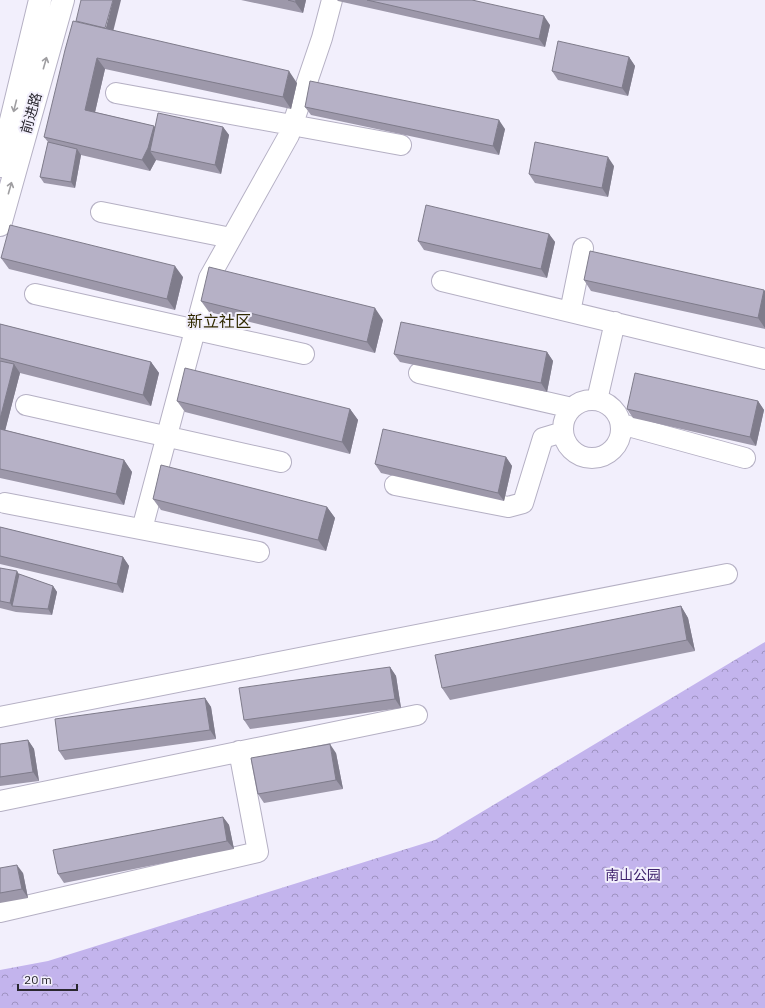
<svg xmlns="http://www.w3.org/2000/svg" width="765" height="1008" font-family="'IBM Plex Sans','Noto Sans SC',sans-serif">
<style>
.forest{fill:url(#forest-crowns)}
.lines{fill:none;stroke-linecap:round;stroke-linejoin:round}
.minor-casing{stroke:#b5b0c4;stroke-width:22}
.tertiary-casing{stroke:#b5b0c4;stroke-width:24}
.minor{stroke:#fff;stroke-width:20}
.tertiary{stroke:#fff;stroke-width:22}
.wall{fill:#9d98aa}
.shaded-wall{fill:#7f7c8b}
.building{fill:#b6b1c6;stroke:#7f7c8b}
.oneway{stroke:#9f9ea1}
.labels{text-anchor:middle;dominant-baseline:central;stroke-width:4;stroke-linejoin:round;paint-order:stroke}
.street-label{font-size:14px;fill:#29272f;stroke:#f2effc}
.park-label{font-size:14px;fill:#3f236d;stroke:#f2effc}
.quarter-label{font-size:16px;fill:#302900;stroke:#f2effc}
</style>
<defs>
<pattern id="forest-crowns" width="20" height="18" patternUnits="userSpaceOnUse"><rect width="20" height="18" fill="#c3b4ed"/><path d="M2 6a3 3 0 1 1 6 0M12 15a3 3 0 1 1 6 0" fill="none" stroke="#9e92c0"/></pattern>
</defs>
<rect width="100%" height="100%" fill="#f2effc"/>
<!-- forest -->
<path class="forest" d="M765,642V1008H0V970L48,961L435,840Z"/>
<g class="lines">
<defs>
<path id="minor" d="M116,93L401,145
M101,212L231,238
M442,281L765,359
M35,294L304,354
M570,312L583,248
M419,373L572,408
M563 429a29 29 0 1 1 58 0a29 29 0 1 1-58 0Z
M597,400L615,322
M26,405L281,462
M621,424L745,458
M395,485L508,507L523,503L543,438L563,432
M5,503L259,552
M142,529L209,278L289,135L322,38L332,0
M0,717L727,574
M0,801L417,715
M0,912L258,852L239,751"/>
<path id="tertiary" d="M0,166L40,0
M0,225L63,0"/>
</defs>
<!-- minor casing -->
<use href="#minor" class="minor-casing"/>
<!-- tertiary casing -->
<use href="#tertiary" class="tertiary-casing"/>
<!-- minor -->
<use href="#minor" class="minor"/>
<!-- tertiary -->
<use href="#tertiary" class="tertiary"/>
</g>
<!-- wall -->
<path class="wall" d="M241,0H306L303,13Z
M337,0H472L550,25L545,47L338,1Z
M113,30L297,83L291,109L105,69L95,112L154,126L155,128L223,127L229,135L221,174L156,160L150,171L81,155L75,188L44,183L40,177L48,142L44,137Z
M629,57L635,66L628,96L558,80L552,71Z
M305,107L505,129L499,155L311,115Z
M614,166L608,197L535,183L529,174Z
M549,234L555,242L547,278L424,250L418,241Z
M1,258L183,277L175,310L9,269Z
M584,280L765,291V329L591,291Z
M201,301L383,320L375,353L209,312Z
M0,324L151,362L159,373L151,406L20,373L5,430L124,460L132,472L124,505L0,478Z
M547,352L553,361L547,392L400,362L394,354Z
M177,401L350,409L358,420L350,454L185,412Z
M758,401L764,410L756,446L633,418L627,409Z
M506,457L512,466L504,501L381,473L375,464Z
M153,499L327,507L335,518L326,551L161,510Z
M0,527L123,557L129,566L123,593L0,564Z
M0,568L53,586L57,592L52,615L16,612L0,608Z
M681,606L688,618L695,651L450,700L442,688Z
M390,667L396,676L401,708L250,729L244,720Z
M205,698L211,707L216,739L65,760L59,751Z
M28,740L34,749L39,781L0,786V744Z
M336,753L343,789L264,803L258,794Z
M223,817L229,825L234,849L64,883L58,874Z
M0,868L23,873L28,898L0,903Z"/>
<!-- shaded-wall -->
<path class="shaded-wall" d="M113,0H121L111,40L105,31Z
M296,0H306L303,13L295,2Z
M544,16L550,25L545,47L539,39Z
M629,57L635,66L628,96L622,88Z
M97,58L105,69L93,121L85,110Z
M289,71L297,83L291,109L283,97Z
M499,120L505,129L499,155L493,146Z
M154,126L162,137L150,151L156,160L150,171L142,160Z
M223,127L229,135L221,174L215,165Z
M77,149L81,155L75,188L71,182Z
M608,157L614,166L608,197L602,188Z
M549,234L555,242L547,278L541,269Z
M175,266L183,277L175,310L167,299Z
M764,290L765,291V328L758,318Z
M375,308L383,320L375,353L367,342Z
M547,352L553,361L547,392L541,383Z
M151,362L159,373L151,406L143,395Z
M14,364L20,373L3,439L0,434V419Z
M758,401L764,410L756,446L750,437Z
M350,409L358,420L350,454L342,442Z
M506,457L512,466L504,501L498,493Z
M124,460L132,472L124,505L116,494Z
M327,507L335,518L326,551L318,540Z
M123,557L129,566L123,593L117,584Z
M17,571L23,580L12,606L10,603Z
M53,586L57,592L52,615L48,609Z
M681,606L688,618L695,651L687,640Z
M390,667L396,676L401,708L395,699Z
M205,698L211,707L216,739L210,730Z
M28,740L34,749L39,781L33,772Z
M330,744L336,753L343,789L336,780Z
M223,817L229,825L234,849L227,841Z
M17,865L23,873L28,898L22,889Z"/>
<!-- building -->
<path class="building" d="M81,0H113L105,28L76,21Z
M288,0H296L295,2Z
M367,0H472L544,16L539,39Z
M73,21L289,71L283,97L97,58L85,110L154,126L148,148L142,160L44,137L65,50Z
M558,41L629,57L622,88L552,71Z
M310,81L499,120L493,146L305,107Z
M158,113L223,127L215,165L150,151Z
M48,142L77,149L71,182L40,177Z
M535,142L608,157L602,188L529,174Z
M426,205L549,234L541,269L418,241Z
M10,225L175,266L167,299L1,258Z
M590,251L764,290L758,318L584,280Z
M209,267L375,308L367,342L201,301Z
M401,322L547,352L541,383L394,354Z
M0,324L151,362L143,395L0,358Z
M0,361L14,364L0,419Z
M185,368L350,409L342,442L177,401Z
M635,373L758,401L750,437L627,409Z
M0,429L124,460L116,494L0,469Z
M383,429L506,457L498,493L375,464Z
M161,465L327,507L318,540L153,499Z
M0,527L123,557L117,584L0,556Z
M0,568L17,571L10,603L0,601Z
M19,574L53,586L48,609L12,606Z
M681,606L687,640L442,688L435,655Z
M390,667L395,699L244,720L239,688Z
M205,698L210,730L59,751L55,719Z
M28,740L33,772L0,777V744Z
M330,744L336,780L258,794L251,758Z
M223,817L227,841L58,874L53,850Z
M17,865L22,889L0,893V868Z"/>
<!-- one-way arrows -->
<defs><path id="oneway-shaft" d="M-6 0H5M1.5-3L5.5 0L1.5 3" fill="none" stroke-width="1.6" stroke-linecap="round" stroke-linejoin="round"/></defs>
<g class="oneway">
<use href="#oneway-shaft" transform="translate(45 63) rotate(-74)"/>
<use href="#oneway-shaft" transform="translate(15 106) rotate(104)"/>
<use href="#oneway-shaft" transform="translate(10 188) rotate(-74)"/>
</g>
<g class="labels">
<!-- street labels -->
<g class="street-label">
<text transform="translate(31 113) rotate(-74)">前进路</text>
</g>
<!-- park labels -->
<g class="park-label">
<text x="633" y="875">南山公园</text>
</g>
<!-- quarter labels -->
<g class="quarter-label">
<text x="219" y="321">新立社区</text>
</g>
</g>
<!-- scale -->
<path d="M18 984v6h59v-6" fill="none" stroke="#29272f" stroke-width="2"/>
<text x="24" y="984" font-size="12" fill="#29272f" stroke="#f2effc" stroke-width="3" paint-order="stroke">20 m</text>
</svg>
